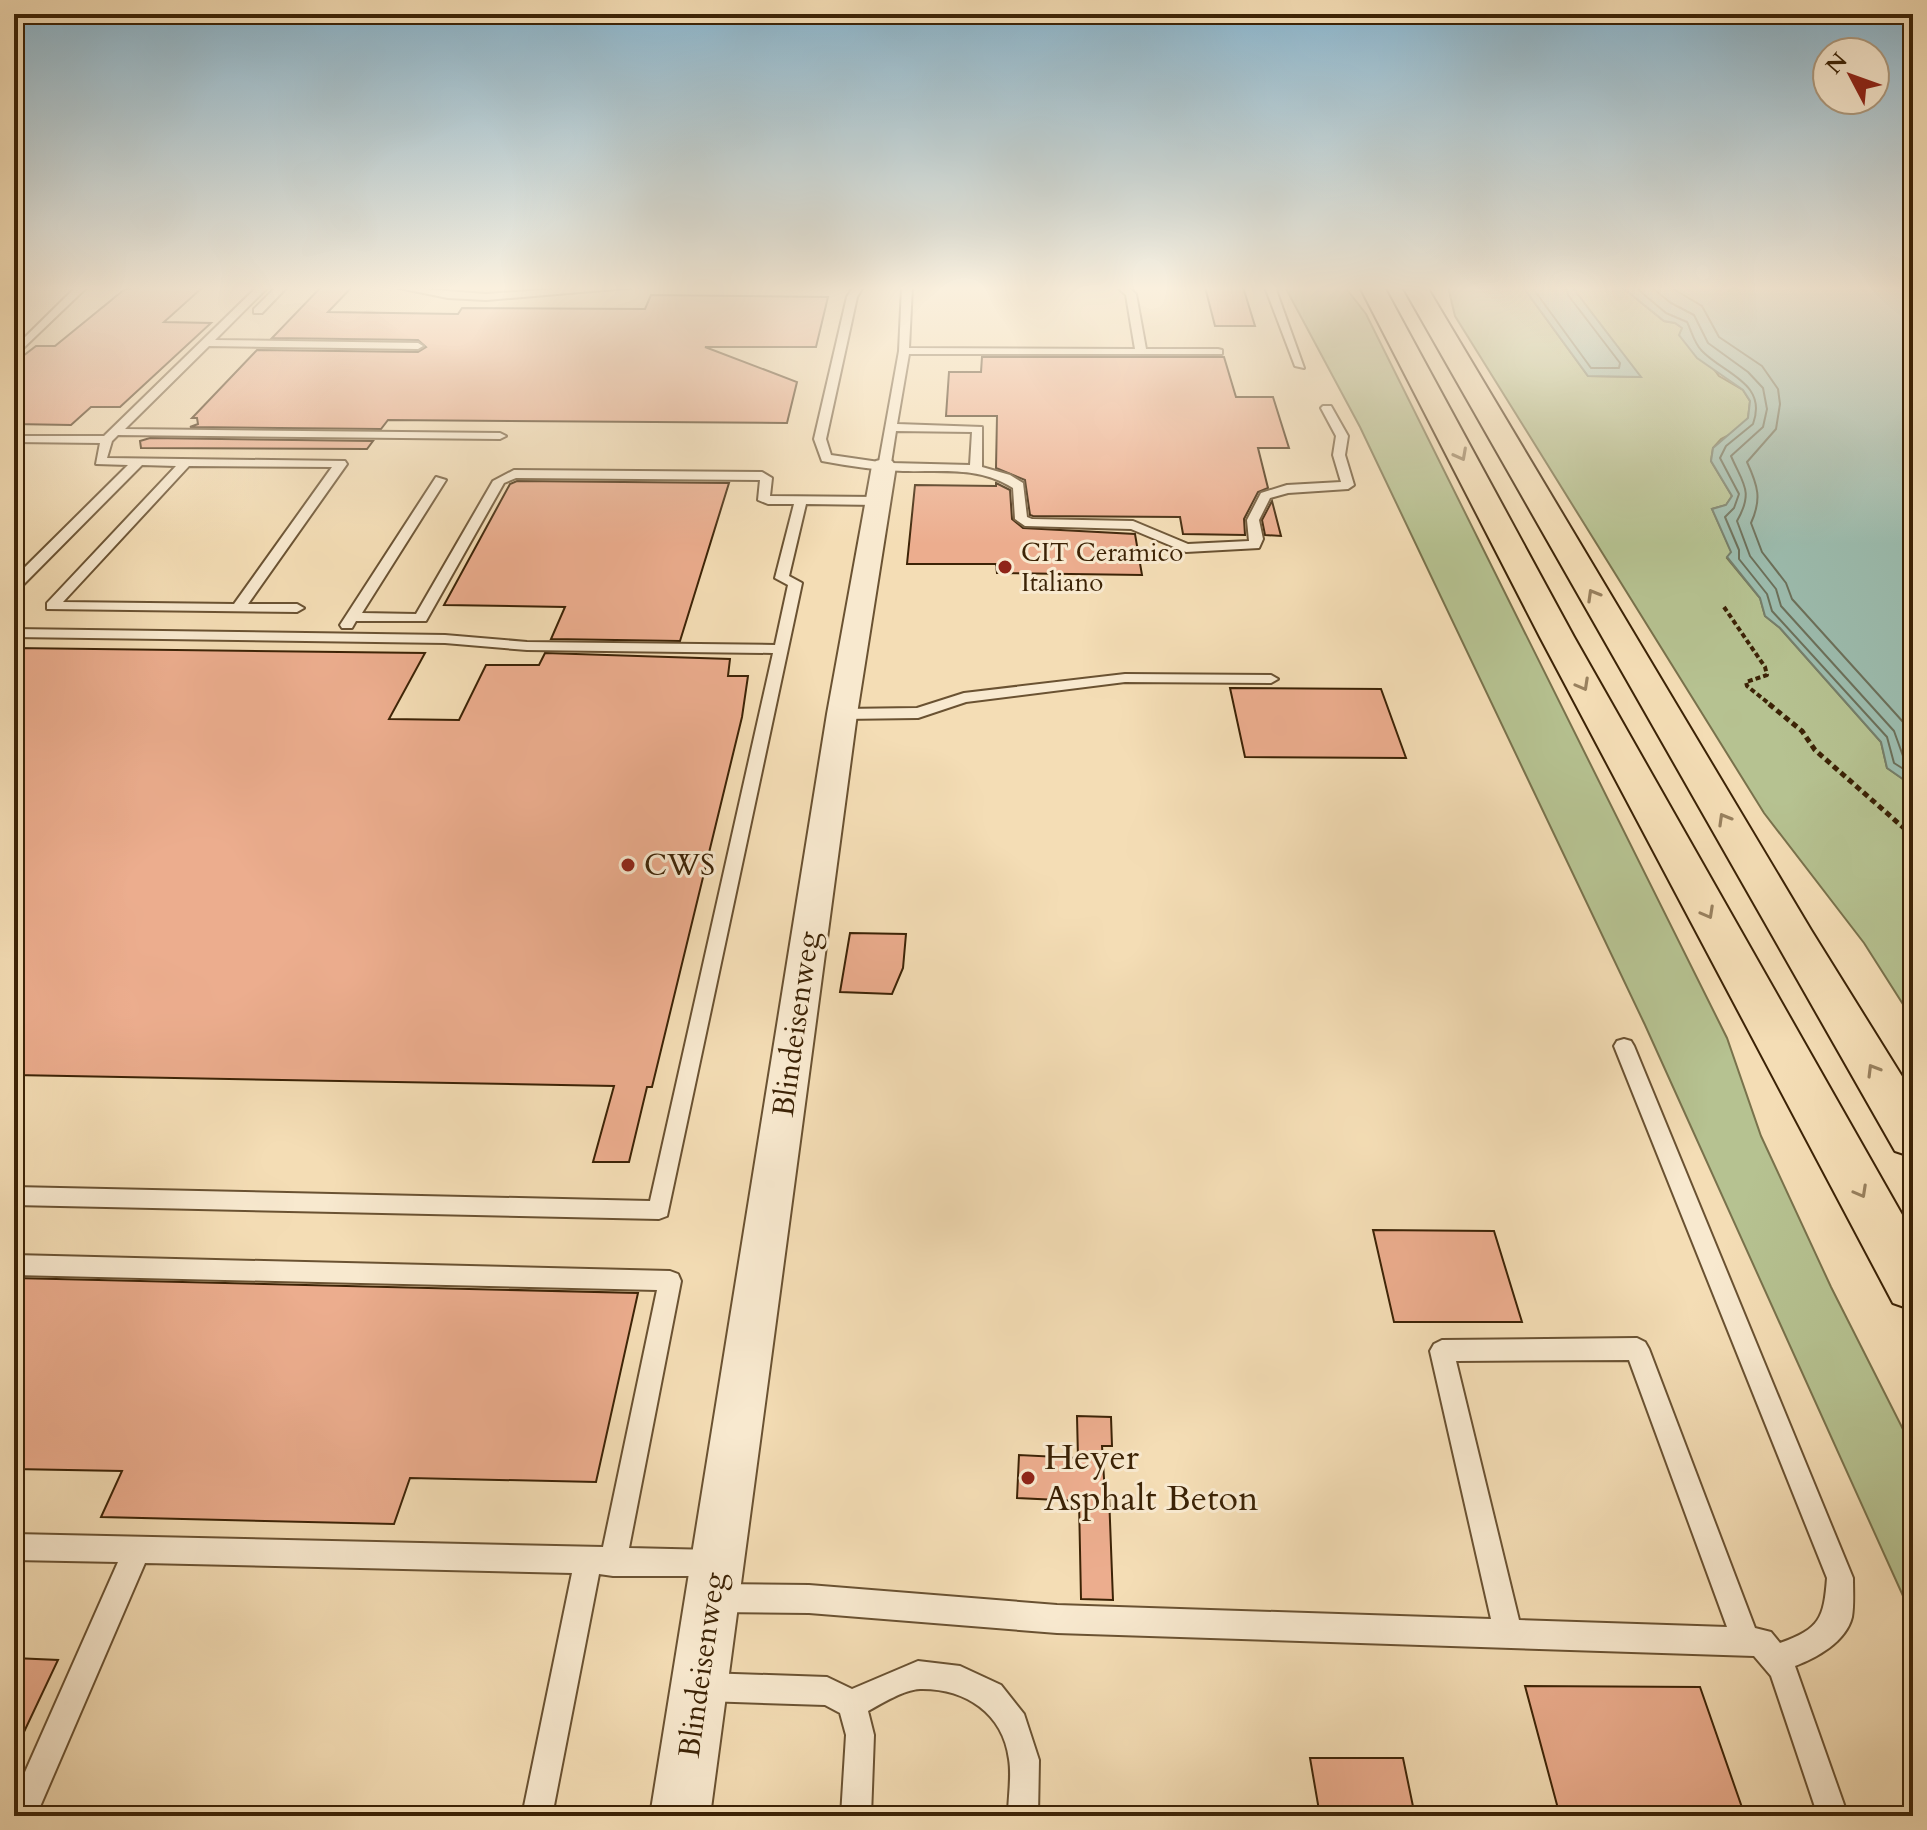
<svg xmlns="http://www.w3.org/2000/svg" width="1927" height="1830" font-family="Cardo,serif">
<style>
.green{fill:#b6c291;stroke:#79724c;stroke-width:2}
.water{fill:#9cbcae;stroke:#767f6b;stroke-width:2}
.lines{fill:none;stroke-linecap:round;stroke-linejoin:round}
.shore{stroke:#6c705a;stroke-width:2}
.building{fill:#ecad8e;stroke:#3c2306;stroke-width:2}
.lane-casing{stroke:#6a5232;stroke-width:4}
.street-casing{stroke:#6a5232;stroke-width:4}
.highway-casing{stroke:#3c2306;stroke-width:4}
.path-far1{stroke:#3c2306;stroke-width:4;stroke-dasharray:5 3;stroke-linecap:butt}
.path{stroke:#3c2306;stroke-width:5;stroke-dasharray:6 4;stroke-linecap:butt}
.lane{fill:#f8e9cf;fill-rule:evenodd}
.street{fill:#f8e9cf;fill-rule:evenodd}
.highway{fill:#f4ddb5;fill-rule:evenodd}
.oneway{stroke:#98805e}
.poi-dot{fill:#8f2418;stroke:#f8e9cf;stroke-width:3}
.labels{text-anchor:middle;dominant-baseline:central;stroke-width:6;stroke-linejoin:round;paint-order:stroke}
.far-poi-label{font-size:26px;fill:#3c2306;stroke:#f8e9cf;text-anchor:start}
.poi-label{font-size:30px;fill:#3c2306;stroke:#f8e9cf;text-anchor:start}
.street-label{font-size:30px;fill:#3c2306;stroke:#f8e9cf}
.near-poi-label{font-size:36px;fill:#3c2306;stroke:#f8e9cf;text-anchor:start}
</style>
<rect width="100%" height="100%" fill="#f4ddb5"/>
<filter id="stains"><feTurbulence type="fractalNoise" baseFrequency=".0025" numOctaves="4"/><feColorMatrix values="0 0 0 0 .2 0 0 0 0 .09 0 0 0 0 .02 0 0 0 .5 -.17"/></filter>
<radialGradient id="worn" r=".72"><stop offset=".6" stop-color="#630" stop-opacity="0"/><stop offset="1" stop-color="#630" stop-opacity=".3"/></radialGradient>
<!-- green -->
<path class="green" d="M1285,287H1345L1366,314L1727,1038L1761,1136L1831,1287L1913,1449V1618L1645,1025L1360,427Z
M1448,287H1523L1588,376L1640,377L1572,287H1622L1664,321L1675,323L1683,328L1719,376L1743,390L1750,401L1748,418L1737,431L1721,439L1713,448L1711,461L1732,496L1726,505L1712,509L1732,553L1727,558L1760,598L1765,616L1780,628L1881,742L1887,768L1913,786V1020L1864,943L1764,813L1455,316Z"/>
<!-- water -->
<path class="water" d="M1523,287H1572L1641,377L1588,376Z
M1622,287H1913V786L1887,768L1881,742L1780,628L1765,616L1760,598L1727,557L1731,552L1712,509L1726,505L1732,496L1711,461L1713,448L1748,418L1750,401L1743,390L1697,358L1679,335L1682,328L1675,323L1664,321Z"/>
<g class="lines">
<!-- shore -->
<path class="shore" d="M1532,287L1591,368H1619L1620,363L1568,295L1566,287
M1635,287L1666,313L1687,322C1692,332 1694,343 1702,351C1724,374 1768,383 1753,424L1726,446L1720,458L1739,494L1734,508L1725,517L1739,550V559L1767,594L1772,611L1887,737L1894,763L1913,775
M1651,287L1671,303L1694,315L1708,343L1748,372L1763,388L1767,409L1763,427L1731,456C1743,484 1754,491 1737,521L1750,556L1776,589L1781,606L1894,731L1903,756L1913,763
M1670,287L1702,306L1719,337L1762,366L1778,389L1780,404L1776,429L1747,462C1758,486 1762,499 1751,523L1762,552L1786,583L1792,599L1904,723L1913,748"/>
</g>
<!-- building -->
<path class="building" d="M146,287H203L164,322L211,323L120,407H91L71,425L14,424V363L36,346H55L125,289Z
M321,287H352L328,312L458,314L462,308L645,309L651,295L828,297L816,347H705L797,382L787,423L388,420L381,429L190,427L198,424L197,418H192L257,350L418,352L426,347L418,340L272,338Z
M1205,287H1243L1255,326H1215Z
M982,357H1224L1236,397H1273L1289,448H1258L1268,488L1258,492L1244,519L1245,535L1183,534L1180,517L1033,516L1030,515L1025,480L996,468L997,416H946L949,372H981Z
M150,438L373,441L367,449L141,448L140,441Z
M517,481L729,483L680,641L551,639L565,607L444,605L510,484Z
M996,483L1010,490L1012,519L1023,528L1135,534L1142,575L997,573L996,564H907L915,485L996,486Z
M1272,501L1281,536L1265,535L1262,520Z
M14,648L425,653L389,719L459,720L486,665H539L545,653L730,659L728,676H748L742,717L652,1087H647L629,1162H593L614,1086L14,1075Z
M1230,688L1381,689L1406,758L1245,757Z
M850,933L906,934L903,968L892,994L840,992Z
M1373,1230L1494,1231L1522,1322H1394Z
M14,1278L638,1293L596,1482L410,1478L394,1524L101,1517L122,1471L14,1469Z
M1077,1416L1111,1417L1112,1446H1102L1105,1495H1109L1113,1600L1081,1599L1079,1501L1017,1498L1019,1455L1078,1458Z
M14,1658L58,1660L14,1753Z
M1525,1686L1700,1687L1745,1816H1560Z
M1310,1758H1403L1415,1816H1320Z"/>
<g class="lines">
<defs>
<path id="lane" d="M76,287H87L14,357V348Z
M257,287H268L215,340L418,343L423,346L418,349L209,346L125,429L500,433L506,436L500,439L118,435L112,441L107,458L345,461L347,464L248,604H297L304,608L297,612L47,609V603L176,466L142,465L19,589L14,590V578L128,465L96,464L100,443L14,442V436H104ZM189,466L332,467L234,604L63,602Z
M276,287H287L262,313H254V309Z
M394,287L486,294L587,287H639L486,300L448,298Z
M853,287H863L857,297L826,439L831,455L879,462L899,351L902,287H912L909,348L1135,349L1126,295L1117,287H1128L1136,294L1146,349H1218L1222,350V354H909L897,424L982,427V467L1010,475L1023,483L1027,517L1032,519L1133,521L1188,544L1249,541L1247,520L1261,493L1287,485L1341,482L1333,455L1336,436L1321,408L1323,406H1331L1348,436L1345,455L1354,485L1348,489L1288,493L1270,498L1259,520L1263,539L1259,548L1186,552L1131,529L1025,526L1015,519L1013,488C979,466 941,472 903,471C876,470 848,466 822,461L814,439L847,297ZM896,431L972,432L970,465L891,463Z
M1265,287H1275L1304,368L1295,366Z
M514,470L762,472L772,478L770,496L877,497L883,501L877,505L806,504L789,576L802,583L667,1216L659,1219L14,1205V1187L650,1201L773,653L527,650L445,643L14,637V629L445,635L527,642L775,645L788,585L775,578L794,504H768L758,500L760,480L516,478L504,483L426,621H356L352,628H342L340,625L436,477L446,480L362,613L416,614L493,481Z
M1125,674L1271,675L1278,679L1271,683L1125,682L966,702L918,718L842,719L834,714L842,709L917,708L964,693Z
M1624,1039L1631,1041L1634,1046L1853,1578C1853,1590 1854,1605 1852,1617C1846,1642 1816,1658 1795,1666L1848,1816H1818L1771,1676L1754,1656L1057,1633L809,1613L715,1612L705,1608L701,1598L705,1588L715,1584L809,1585L1057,1605L1491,1619L1430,1351L1434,1344L1442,1340L1637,1338L1645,1342L1649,1349L1755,1628L1771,1632L1780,1643C1820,1629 1824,1618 1827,1578L1614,1046L1617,1041ZM1629,1360L1727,1627L1519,1620L1456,1361Z
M14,1255L670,1271L678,1274L681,1281L629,1548L713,1550L722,1554L726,1563L722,1572L713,1576H613L599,1574L552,1816H522L572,1573L145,1563L36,1816H14V1797L118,1562L14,1560V1534L603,1547L657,1290L14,1275Z
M918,1661L960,1666L1001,1685L1024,1714L1039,1760L1038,1816H1008C1008,1798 1012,1777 1009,1759C1003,1713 965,1688 920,1689C903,1690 883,1703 868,1711L874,1735L871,1816H841L846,1735L840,1713L825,1705L705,1701L695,1697L691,1687L695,1677L705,1673L827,1677L852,1689Z"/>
<path id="street" d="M884,459L892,461L896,466L857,714L710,1816H650L827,714L872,466L876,461Z"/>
<path id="highway" d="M1360,287H1384L1574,637L1913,1234V1310L1893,1303L1540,637Z
M1403,287H1427L1811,930L1913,1094V1157L1895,1151Z"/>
</defs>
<!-- lane casing -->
<use href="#lane" class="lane-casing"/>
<!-- street casing -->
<use href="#street" class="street-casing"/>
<!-- highway casing -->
<use href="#highway" class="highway-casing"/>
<!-- path-far1 -->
<path class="path-far1" d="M1724,607L1765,667L1767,675L1746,682L1747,686L1772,706"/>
<!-- path -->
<path class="path" d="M1769,704L1802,731L1815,750L1913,836"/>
<!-- lane -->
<use href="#lane" class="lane"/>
<!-- street -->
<use href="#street" class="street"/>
<!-- highway -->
<use href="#highway" class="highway"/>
</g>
<!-- one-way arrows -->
<defs><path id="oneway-chevron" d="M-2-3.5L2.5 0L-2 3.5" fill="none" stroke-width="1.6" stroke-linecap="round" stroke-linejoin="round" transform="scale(2)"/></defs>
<g class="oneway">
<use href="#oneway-chevron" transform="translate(1461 455) rotate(62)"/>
<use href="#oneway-chevron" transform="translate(1593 595) rotate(-120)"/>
<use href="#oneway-chevron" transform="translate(1583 685) rotate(61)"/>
<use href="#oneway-chevron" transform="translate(1724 819) rotate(-120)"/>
<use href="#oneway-chevron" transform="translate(1708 913) rotate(61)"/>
<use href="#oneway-chevron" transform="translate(1873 1070) rotate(-121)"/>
<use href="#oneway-chevron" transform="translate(1861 1192) rotate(61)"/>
</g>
<!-- sky -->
<linearGradient id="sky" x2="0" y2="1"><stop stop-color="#89b7d1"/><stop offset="0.53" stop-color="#faf0de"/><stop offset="1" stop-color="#faf0de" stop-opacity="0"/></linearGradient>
<rect width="1927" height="544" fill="url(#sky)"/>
<!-- markers -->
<g class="poi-dot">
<circle cx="1005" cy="567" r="8"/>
<circle cx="628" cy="865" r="8"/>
<circle cx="1028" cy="1478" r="8"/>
</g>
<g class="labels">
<!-- far-poi labels -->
<g class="far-poi-label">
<text x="1021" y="552">CIT Ceramico<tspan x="1021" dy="30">Italiano</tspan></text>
</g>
<!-- poi labels -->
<g class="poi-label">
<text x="644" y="865">CWS</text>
</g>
<!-- street labels -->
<g class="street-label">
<text transform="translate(796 1024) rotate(-82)">Blindeisenweg</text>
<text transform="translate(702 1665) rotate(-82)">Blindeisenweg</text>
</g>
<!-- near-poi labels -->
<g class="near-poi-label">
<text x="1044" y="1457">Heyer<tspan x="1044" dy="41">Asphalt Beton</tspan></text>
</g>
</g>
<!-- margin -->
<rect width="1927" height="1830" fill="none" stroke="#f4ddb5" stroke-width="48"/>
<rect x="16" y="16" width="1895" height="1798" fill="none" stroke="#3c2306" stroke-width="4"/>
<rect x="24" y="24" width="1879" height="1782" fill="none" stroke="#3c2306" stroke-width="2"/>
<!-- north arrow -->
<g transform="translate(1851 76) rotate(311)"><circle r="38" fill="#f8e9cf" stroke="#ad9a7f" stroke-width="2"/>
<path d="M0-6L14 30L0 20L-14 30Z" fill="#8f2418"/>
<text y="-12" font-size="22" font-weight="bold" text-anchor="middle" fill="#3c2306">N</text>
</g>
<rect width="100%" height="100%" filter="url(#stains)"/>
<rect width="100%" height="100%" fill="url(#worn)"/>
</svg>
